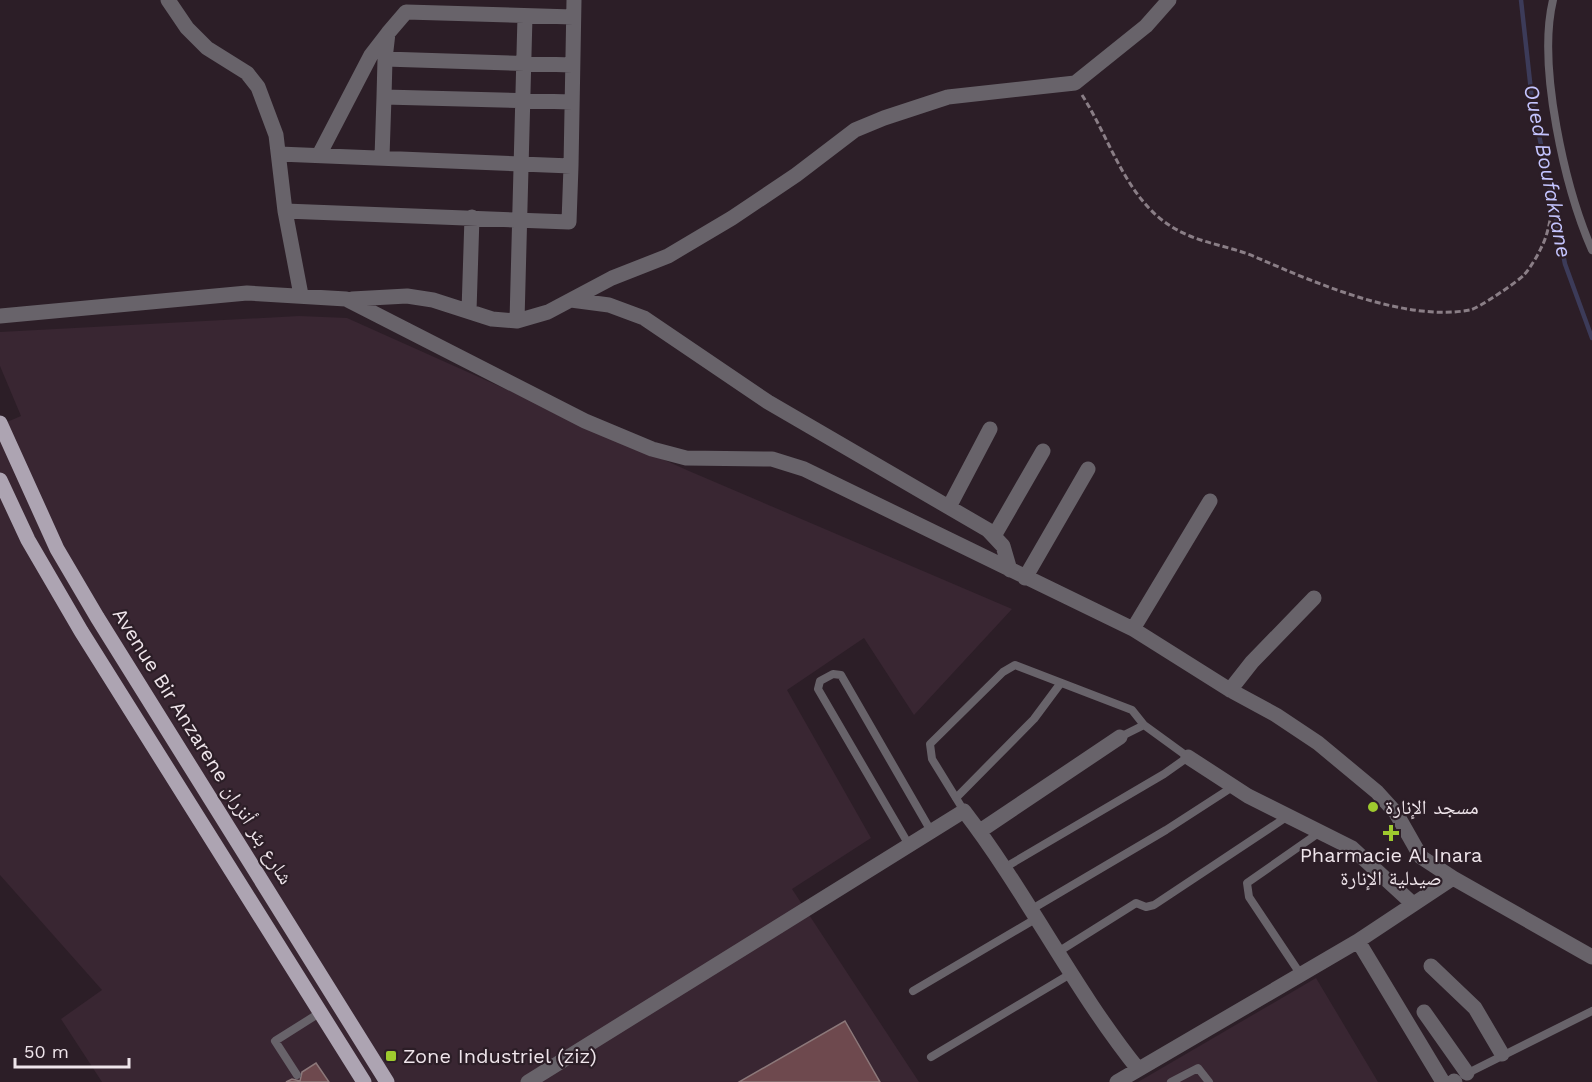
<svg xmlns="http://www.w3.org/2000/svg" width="1592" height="1082" font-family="'Work Sans','Noto Naskh Arabic',sans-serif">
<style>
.built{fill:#392632}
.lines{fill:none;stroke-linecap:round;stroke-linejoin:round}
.stream{stroke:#3c3b59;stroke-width:4.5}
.building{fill:#6e494e;stroke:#8c787a;stroke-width:1.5}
.path{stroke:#8a7e86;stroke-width:3;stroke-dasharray:6 3;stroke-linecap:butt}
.lane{stroke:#68636a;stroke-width:8}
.street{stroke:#68636a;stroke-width:15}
.primary{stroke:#ada4b2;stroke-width:15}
.poi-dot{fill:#9eca2e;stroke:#2c1e27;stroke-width:2}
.labels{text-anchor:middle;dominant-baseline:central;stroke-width:4.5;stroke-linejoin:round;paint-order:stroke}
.street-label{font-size:20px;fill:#efe5eb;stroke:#2c1e27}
.poi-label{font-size:20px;fill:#efe5eb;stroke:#2c1e27;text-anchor:start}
.water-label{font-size:21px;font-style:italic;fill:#c4c4fe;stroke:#2c1e27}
</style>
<rect width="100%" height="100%" fill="#2c1e27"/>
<!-- built -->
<path class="built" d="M299,316L347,318L689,471L1012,609L914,715L864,638L787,690L871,838L792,889L919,1082H102L61,1019L102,990L0,875V425L21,416L0,366V332Z
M1316,978L1378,1082H1138Z"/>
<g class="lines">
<!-- stream -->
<path class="stream" d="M1521,0L1532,100L1565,264L1592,338"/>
</g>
<!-- building -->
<path class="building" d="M845,1021L880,1082H739Z
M316,1063L329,1082H286L292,1079L300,1081L302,1072Z"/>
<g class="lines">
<!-- path -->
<path class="path" d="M1082,95C1107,134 1121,183 1156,215C1190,245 1223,242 1260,259C1318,284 1406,322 1470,310C1479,308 1517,282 1524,275C1530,268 1537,257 1541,248C1551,230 1552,202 1557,182"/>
<!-- lane -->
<path class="lane" d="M1553,0C1537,66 1565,188 1592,250
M1120,737L1144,725
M956,798L1034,719L1060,684
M964,811L932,759L930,744L1003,672L1015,665L1132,710L1144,725L1188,757L1164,774L1004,868
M909,845L818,689L820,681L833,674L841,675L931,831
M1032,909L1166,830L1234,786
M1058,952L1136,903L1146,907L1154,905L1288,816
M1301,975L1249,897L1247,883L1320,832
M913,991L1037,918
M931,1057L1072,973
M297,1075L275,1041L321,1012
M1464,1075L1592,1011
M1171,1082L1198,1068L1209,1082"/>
<!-- street -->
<path class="street" d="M168,0L187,28L207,48L247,73L258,87L276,135L285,211L301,295
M385,59L388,33L406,12L573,17
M384,97L385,59L572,65
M279,154L571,166L569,222L285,211
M319,155L371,55L388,33
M382,157L384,97L572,102
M571,166L574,0
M352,299L407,296L433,300L492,319L517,321L548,312L612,278L668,256L732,218L796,175L855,130L884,118L948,97L1075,83L1146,26L1169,0
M571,300L609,305L644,318L768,402L988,530L1003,546L1010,570
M469,311L472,217
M0,316L247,293L346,299L585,421L652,449L686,458L772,459L804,469L1133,629L1230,690L1276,715L1318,743L1377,792L1396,813L1421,857L1453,878L1592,957
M517,321L525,16
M949,507L990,429
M994,536L1043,451
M1025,578L1088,469
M1133,629L1210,501
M1230,690L1252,662L1314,598
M1188,757L1248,796L1352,848L1413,904
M980,831L1120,737
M1358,941L1443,1082
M1431,966L1475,1008L1502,1054
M1424,1012L1467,1073
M1454,1081L1455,1082
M528,1082L964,811C1027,893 1073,988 1138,1069
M1117,1082L1358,941L1453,878"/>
<!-- primary -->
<path class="primary" d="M0,423L57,549L97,617L387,1082
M0,480L28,540L81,631L364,1082"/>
</g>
<!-- markers -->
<g class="poi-dot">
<circle cx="1373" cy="807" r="6"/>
<path d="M1388 824h6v6h6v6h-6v6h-6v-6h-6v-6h6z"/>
<rect x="385" y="1050" width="12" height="12" rx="3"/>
</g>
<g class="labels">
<!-- street labels -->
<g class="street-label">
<text transform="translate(203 746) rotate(58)">Avenue Bir Anzarene شارع بئر أنزران</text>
</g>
<!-- poi labels -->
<g class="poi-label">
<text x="1385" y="807">مسجد الإنارة</text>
<text x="1391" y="855" text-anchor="middle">Pharmacie Al Inara<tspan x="1391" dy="23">صيدلية الإنارة</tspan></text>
<text x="403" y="1056">Zone Industriel (ziz)</text>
</g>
<!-- water labels -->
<g class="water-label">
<text transform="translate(1548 171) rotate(79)">Oued Boufakrane</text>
</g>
</g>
<!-- scale -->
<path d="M15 1058v9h114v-9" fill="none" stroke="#efe5eb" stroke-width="3"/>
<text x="24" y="1058" font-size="18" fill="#efe5eb" stroke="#2c1e27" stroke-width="4.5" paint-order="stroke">50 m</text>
</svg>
